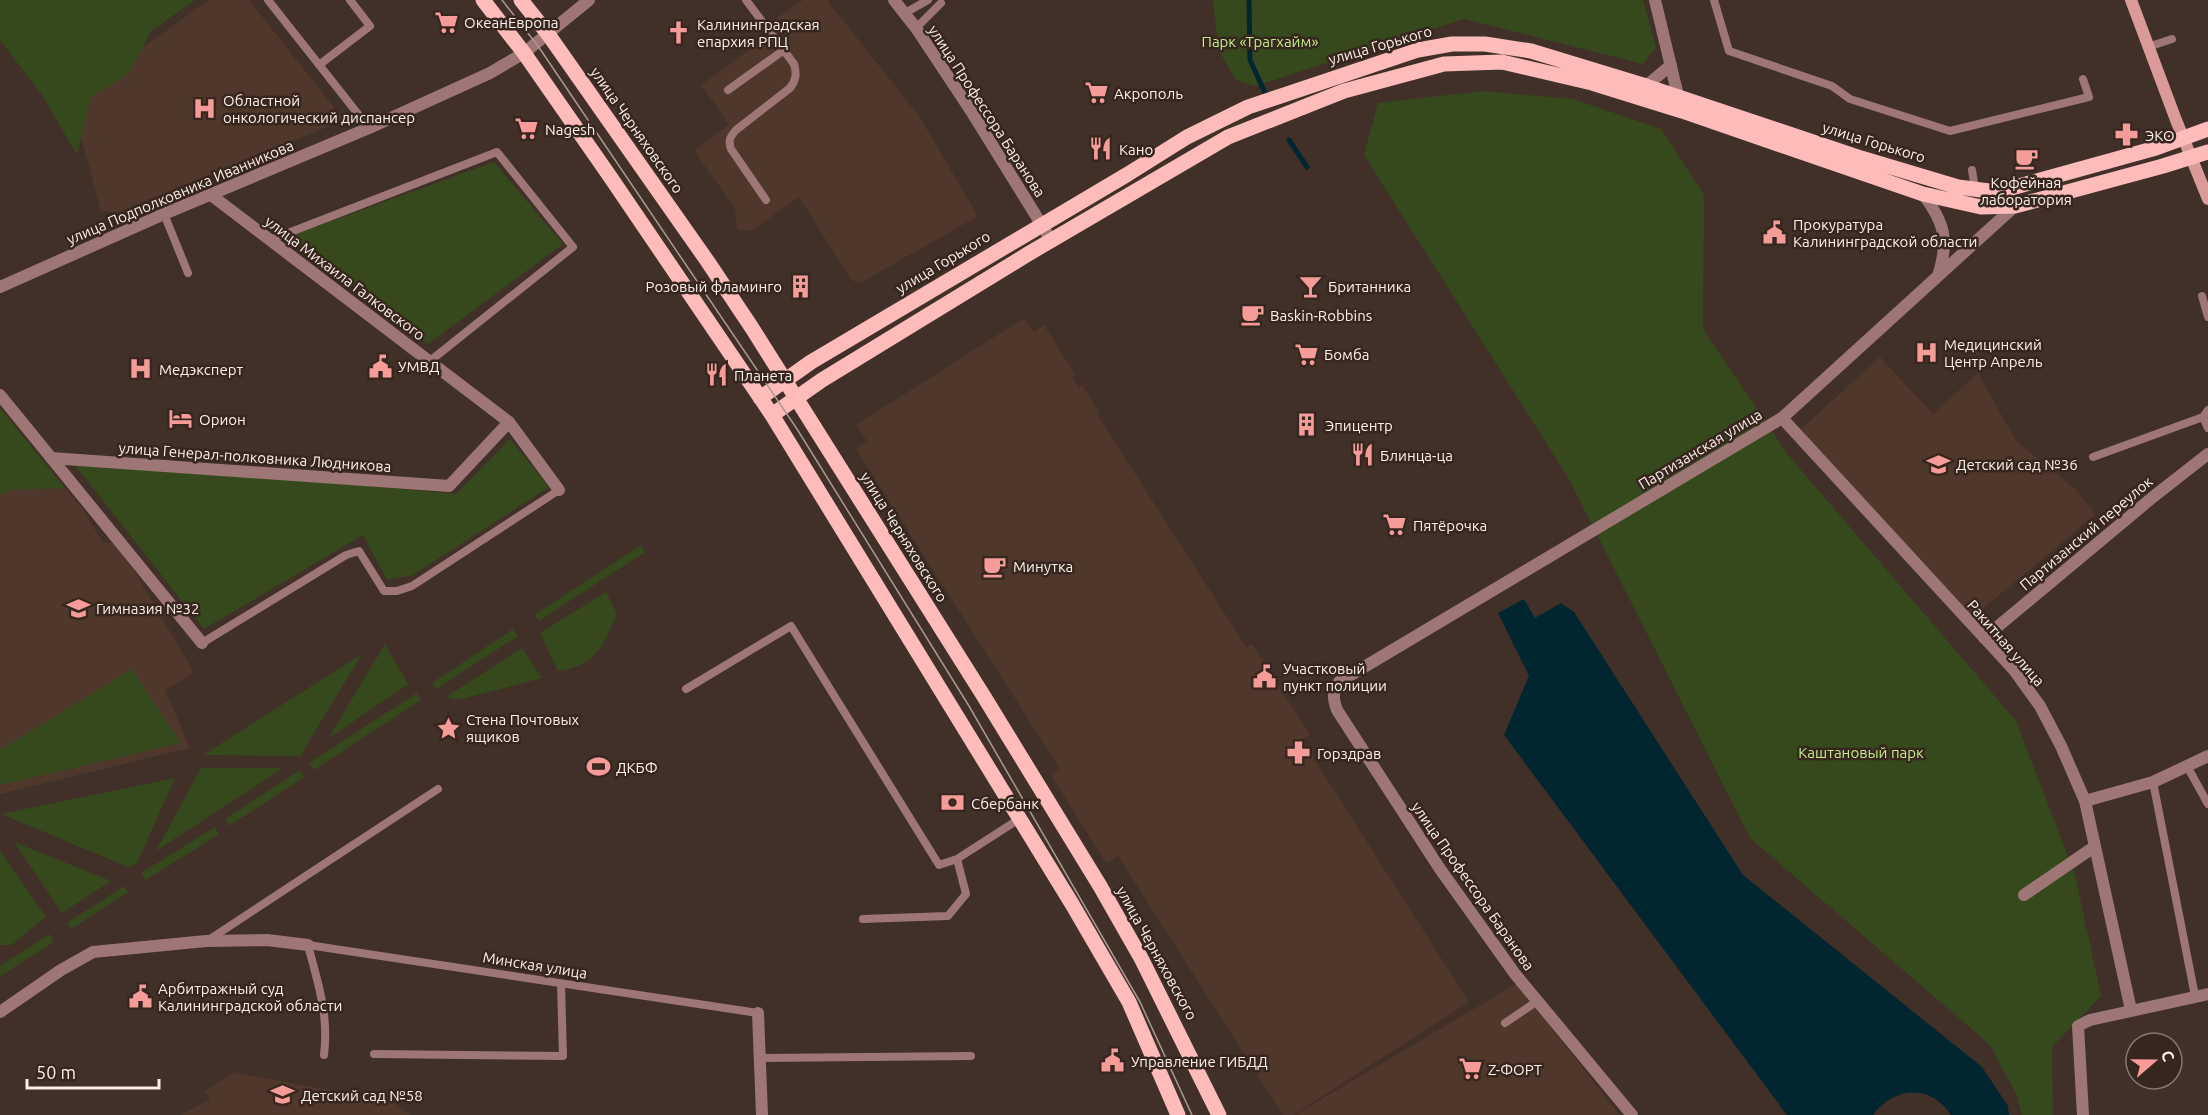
<svg xmlns="http://www.w3.org/2000/svg" width="2208" height="1115" font-family="Ubuntu,sans-serif">
<style>
.built{fill:#4f372c}
.green{fill:#35491d}
.water{fill:#012630}
.lines{fill:none;stroke-linecap:round;stroke-linejoin:round}
.stream{stroke:#012630;stroke-width:5}
.service{stroke:#9e7675;stroke-width:8}
.minor{stroke:#9e7675;stroke-width:12}
.tertiary{stroke:#9e7675;stroke-width:12}
.secondary{stroke:#da9a99;stroke-width:12}
.primary{stroke:#fdbcba;stroke-width:15}
.tram{stroke:#a79992;stroke-width:1.5}
.labels{text-anchor:middle;dominant-baseline:central;stroke-width:5;stroke-linejoin:round;paint-order:stroke}
.poi-label{font-size:15px;fill:#fbefe9;stroke:#37261e;text-anchor:start}
.park-label{font-size:15px;fill:#beee86;stroke:#37261e}
.street-label{font-size:15px;fill:#fbefe9;stroke:#37261e}
</style>
<rect width="100%" height="100%" fill="#413028"/>
<!-- built -->
<path class="built" d="M209,0H249L344,120L116,213L101,211L71,99Z
M803,0H827L919,116L978,216L860,283L851,280L799,197L752,231L737,229L735,208L694,151L729,124L701,85L781,27L775,19Z
M1024,318L1034,332L1044,325L1075,374L1072,377L1079,388L1082,385L1099,412L1097,414L1246,647L1252,644L1310,735L1302,740L1469,1002L1293,1115H1283L1118,856L1106,863L1051,775L1060,769L856,449L867,441L856,425Z
M1880,357L1933,414L1978,373L2016,441L2074,488L2096,514L1973,617L1800,430Z
M0,409L84,511L103,543L117,542L194,672L165,690L190,748L0,794Z
M1516,984L1620,1115H1295Z
M233,1072L393,1102L410,1115H181L210,1099L205,1092Z"/>
<!-- green -->
<path class="green" d="M0,0H195L151,31L129,74L91,97L77,155L44,98L0,40Z
M1213,0H1643L1656,48L1643,64L1464,19L1255,86L1236,80L1219,51Z
M1483,91L1573,99L1661,129L1704,195L1703,329L1788,455L2016,721L2075,875L2101,996L2052,1047L2053,1115H2022L2017,1095L1989,1044L1750,838L1569,479L1364,155L1378,103Z
M494,162L563,244L428,344L290,236Z
M0,408L65,488L10,490L0,495Z
M510,439L549,487L413,575L387,580L363,535L204,629L70,459L456,494Z
M641,545L645,552L539,621L534,615Z
M606,592L617,614C602,647 597,665 558,671L540,633Z
M513,629L518,636L436,689L432,683Z
M385,644L408,684L328,739Z
M522,648L542,678L458,700L446,697Z
M362,654L300,756L203,755Z
M132,669L181,743L0,785V750Z
M417,693L421,700L314,770L309,763Z
M201,768H283L156,851Z
M300,770L304,777L229,826L225,819Z
M175,778L137,863L128,867L1,814Z
M215,827L219,834L146,880L141,873Z
M14,842L111,881L62,913Z
M0,851L46,917L11,945H0Z
M124,886L128,892L71,929L67,923Z
M50,934L54,942L0,976V966Z"/>
<!-- water -->
<path class="water" d="M1524,599L1535,618L1561,603L1574,612L1743,875L1982,1067L2008,1106L2009,1115H1951C1931,1084 1894,1086 1873,1115H1787L1504,735L1529,676L1498,613Z"/>
<g class="lines">
<!-- stream -->
<path class="stream" d="M1249,0L1250,60L1267,97
M1289,140L1307,167"/>
<!-- service -->
<path class="service" d="M268,0L369,128
M746,0L794,64C797,74 796,80 790,88L736,130C730,137 728,140 731,149L766,200
M1714,0L1729,51L1832,86L1850,99L1950,131L2089,97L2083,79
M905,13L928,0
M916,28L941,3
M2148,47L2172,39
M319,65L370,26L350,0
M728,90L784,50
M1972,170L1975,189
M164,214L188,273
M270,240L497,152L573,247L430,361
M2202,296L2208,317
M2203,417L2208,428
M2093,457L2203,417L2208,410
M202,643L346,555L359,551L384,591H397L412,586L559,490
M686,689L791,626L939,865L957,859L1019,819
M2187,766L2208,804
M2153,782L2195,996
M863,919L948,916L966,894L957,859
M207,941L438,789
M1505,1023L1536,1002
M374,1054L563,1056L561,984
M324,1055C329,1014 318,984 308,945L758,1013
M759,1058L971,1056"/>
<!-- minor -->
<path class="minor" d="M894,0L916,28L973,114L1051,240
M1655,0L1680,104
M1646,86L1671,65
M211,195L509,422L559,490
M0,287L164,214L369,128L490,73L524,53L589,0
M0,395L202,643
M1782,418L2014,670L2040,706L2061,746L2085,801L2131,1010
M51,458L449,486L509,422
M1984,638L2153,497L2208,454
M2085,801L2153,782L2208,756
M2024,895L2094,847
M0,1012L61,970L93,952L206,941L267,940L308,945
M758,1013L762,1115
M2083,1115L2078,1026L2090,1020L2208,994"/>
<!-- tertiary -->
<path class="tertiary" d="M1923,194C1944,222 1949,239 1939,273
M1632,1115L1515,974L1440,869L1337,710C1333,699 1332,692 1339,682L1782,418L2015,206"/>
<!-- secondary -->
<path class="secondary" d="M2131,0L2176,120L2208,199"/>
<!-- primary -->
<path class="primary" d="M483,0L524,53L611,178L772,415L1072,904L1129,1002L1178,1115
M521,0L548,34L708,262L752,328L983,695L1100,886L1141,958L1219,1115
M760,398L811,362L1128,174L1187,137L1248,107L1418,50L1452,44H1485L1531,51L1646,86L1861,158L1958,187L1989,191L2008,189L2156,148L2208,129
M772,415L822,380L1028,254L1228,137L1344,91L1444,64L1502,62L1592,83L1682,111L1923,194L1981,207L2015,206L2163,166L2208,152"/>
<!-- tram -->
<path class="tram" d="M502,0L538,46L797,429L969,706L1140,1002L1192,1115"/>
</g>
<!-- icons -->
<defs>
<symbol id="supermarket-bare" viewBox="-9 -9 18 18"><path d="M-6-5.5h2.5l.6 2H6L4.5 2H-2.5L-4.4-4H-6ZM-1.5 3.2a1.3 1.3 0 1 0 .1 0ZM3 3.2a1.3 1.3 0 1 0 .1 0Z" fill="#f59b98" stroke="#37261e" stroke-width="2.5" paint-order="stroke"/></symbol>
<symbol id="church-bare" viewBox="-9 -9 18 18"><path d="M-1.2-6h2.4v3.5h3.3v2.4h-3.3V6h-2.4V-.1h-3.3v-2.4h3.3Z" fill="#f59b98" stroke="#37261e" stroke-width="2.5" paint-order="stroke"/></symbol>
<symbol id="hospital-bare" viewBox="-9 -9 18 18"><path d="M-5-5h3v3.5h4V-5h3V5h-3V1.5h-4V5h-3Z" fill="#f59b98" stroke="#37261e" stroke-width="2.5" paint-order="stroke"/></symbol>
<symbol id="pharmacy-bare" viewBox="-9 -9 18 18"><path d="M-2-6h4v4h4v4h-4v4h-4v-4h-4v-4h4Z" fill="#f59b98" stroke="#37261e" stroke-width="2.5" paint-order="stroke"/></symbol>
<symbol id="restaurant-bare" viewBox="-9 -9 18 18"><path d="M-5-6h1v4h1v-4h1v4h1v-4h1v5L-1.5 .5V6h-2V.5L-5-1ZM5-6V6H3V1.5H1.5Q1.5-4 5-6Z" fill="#f59b98" stroke="#37261e" stroke-width="2.5" paint-order="stroke"/></symbol>
<symbol id="cafe-bare" viewBox="-9 -9 18 18"><path d="M-5.5-4.5H6V0H3Q3 3.5 0 3.5H-2.5Q-5.5 3.5-5.5 0ZM3-3.2v2h1.7v-2ZM-6 4.5H4V6H-6Z" fill="#f59b98" stroke="#37261e" stroke-width="2.5" paint-order="stroke"/></symbol>
<symbol id="civic-bare" viewBox="-9 -9 18 18"><path d="M-.6-6.5H3V-4.5H.6V-3L4-1V1h2V6H-6V1h2V-1L-.6-3ZM-1.2 2.5V6h2.4V2.5Z" fill="#f59b98" stroke="#37261e" stroke-width="2.5" paint-order="stroke"/></symbol>
<symbol id="building-bare" viewBox="-9 -9 18 18"><path d="M-4-6H4V6H1V3H-1V6H-4ZM-2.5-4.3h1.7v1.8h-1.7ZM.8-4.3h1.7v1.8H.8ZM-2.5-1h1.7V.8h-1.7ZM.8-1h1.7V.8H.8Z" fill="#f59b98" stroke="#37261e" stroke-width="2.5" paint-order="stroke"/></symbol>
<symbol id="bar-bare" viewBox="-9 -9 18 18"><path d="M-6-5H6L.8 .8V4.5H3.5V6h-7V4.5H-.8V.8Z" fill="#f59b98" stroke="#37261e" stroke-width="2.5" paint-order="stroke"/></symbol>
<symbol id="hotel-bare" viewBox="-9 -9 18 18"><path d="M-6-4.5h1.5V1H6V5H4.5V3h-9V5H-6ZM-4 0a1.8 1.8 0 1 1 3.6 0ZM.5 0V-2.5h3Q6-2.5 6 0Z" fill="#f59b98" stroke="#37261e" stroke-width="2.5" paint-order="stroke"/></symbol>
<symbol id="school-bare" viewBox="-9 -9 18 18"><path d="M0-5L7-2L0 1L-7-2ZM-4 1L0 2.5L4 1V4Q0 6-4 4Z" fill="#f59b98" stroke="#37261e" stroke-width="2.5" paint-order="stroke"/></symbol>
<symbol id="sight-bare" viewBox="-9 -9 18 18"><path d="M0-6L1.8-2.2L6-1.7L2.9 1.2L3.7 5.4L0 3.3L-3.7 5.4L-2.9 1.2L-6-1.7L-1.8-2.2Z" fill="#f59b98" stroke="#37261e" stroke-width="2.5" paint-order="stroke"/></symbol>
<symbol id="stadium-bare" viewBox="-9 -9 18 18"><path d="M0-5a6.5 5 0 1 0 0 10a6.5 5 0 1 0 0-10ZM-3.5-1.8h7v3.6h-7Z" fill="#f59b98" stroke="#37261e" stroke-width="2.5" paint-order="stroke"/></symbol>
<symbol id="bank-bare" viewBox="-9 -9 18 18"><path d="M-6-4H6V4H-6ZM0-2.3a2.3 2.3 0 1 0 0 4.6a2.3 2.3 0 1 0 0-4.6Z" fill="#f59b98" stroke="#37261e" stroke-width="2.5" paint-order="stroke"/></symbol>
</defs>
<g fill-rule="evenodd">
<use href="#supermarket-bare" x="430" y="6" width="33" height="33"/>
<use href="#church-bare" x="662" y="16" width="33" height="33"/>
<use href="#supermarket-bare" x="1080" y="76" width="33" height="33"/>
<use href="#hospital-bare" x="188" y="92" width="33" height="33"/>
<use href="#supermarket-bare" x="510" y="112" width="33" height="33"/>
<use href="#pharmacy-bare" x="2110" y="118" width="33" height="33"/>
<use href="#restaurant-bare" x="1084" y="132" width="33" height="33"/>
<use href="#cafe-bare" x="2010" y="142" width="33" height="33"/>
<use href="#civic-bare" x="1758" y="216" width="33" height="33"/>
<use href="#building-bare" x="784" y="270" width="33" height="33"/>
<use href="#bar-bare" x="1294" y="270" width="33" height="33"/>
<use href="#cafe-bare" x="1236" y="298" width="33" height="33"/>
<use href="#hospital-bare" x="1910" y="336" width="33" height="33"/>
<use href="#supermarket-bare" x="1290" y="338" width="33" height="33"/>
<use href="#civic-bare" x="364" y="350" width="33" height="33"/>
<use href="#hospital-bare" x="124" y="352" width="33" height="33"/>
<use href="#restaurant-bare" x="700" y="358" width="33" height="33"/>
<use href="#hotel-bare" x="164" y="402" width="33" height="33"/>
<use href="#building-bare" x="1290" y="408" width="33" height="33"/>
<use href="#restaurant-bare" x="1346" y="438" width="33" height="33"/>
<use href="#school-bare" x="1922" y="448" width="33" height="33"/>
<use href="#supermarket-bare" x="1378" y="508" width="33" height="33"/>
<use href="#cafe-bare" x="978" y="550" width="33" height="33"/>
<use href="#school-bare" x="62" y="592" width="33" height="33"/>
<use href="#civic-bare" x="1248" y="660" width="33" height="33"/>
<use href="#sight-bare" x="432" y="712" width="33" height="33"/>
<use href="#pharmacy-bare" x="1282" y="736" width="33" height="33"/>
<use href="#stadium-bare" x="582" y="750" width="33" height="33"/>
<use href="#bank-bare" x="936" y="786" width="33" height="33"/>
<use href="#civic-bare" x="124" y="980" width="33" height="33"/>
<use href="#civic-bare" x="1096" y="1044" width="33" height="33"/>
<use href="#supermarket-bare" x="1454" y="1052" width="33" height="33"/>
<use href="#school-bare" x="266" y="1078" width="33" height="33"/>
</g>
<g class="labels">
<!-- poi labels -->
<g class="poi-label">
<text x="464" y="22">ОкеанЕвропа</text>
<text x="697" y="24">Калининградская<tspan x="697" dy="17">епархия РПЦ</tspan></text>
<text x="1114" y="93">Акрополь</text>
<text x="223" y="100">Областной<tspan x="223" dy="17">онкологический диспансер</tspan></text>
<text x="545" y="129">Nagesh</text>
<text x="2145" y="135">ЭКО</text>
<text x="1119" y="149">Кано</text>
<text x="2026" y="182" text-anchor="middle">Кофейная<tspan x="2026" dy="17">лаборатория</tspan></text>
<text x="1793" y="224">Прокуратура<tspan x="1793" dy="17">Калининградской области</tspan></text>
<text x="782" y="286" text-anchor="end">Розовый фламинго</text>
<text x="1328" y="286">Британника</text>
<text x="1270" y="315">Baskin-Robbins</text>
<text x="1944" y="344">Медицинский<tspan x="1944" dy="17">Центр Апрель</tspan></text>
<text x="1324" y="354">Бомба</text>
<text x="398" y="366">УМВД</text>
<text x="159" y="369">Медэксперт</text>
<text x="734" y="375">Планета</text>
<text x="199" y="419">Орион</text>
<text x="1325" y="425">Эпицентр</text>
<text x="1380" y="455">Блинца-ца</text>
<text x="1956" y="464">Детский сад №36</text>
<text x="1413" y="525">Пятёрочка</text>
<text x="1013" y="566">Минутка</text>
<text x="96" y="608">Гимназия №32</text>
<text x="1283" y="668">Участковый<tspan x="1283" dy="17">пункт полиции</tspan></text>
<text x="466" y="719">Стена Почтовых<tspan x="466" dy="17">ящиков</tspan></text>
<text x="1317" y="753">Горздрав</text>
<text x="616" y="767">ДКБФ</text>
<text x="971" y="803">Сбербанк</text>
<text x="158" y="988">Арбитражный суд<tspan x="158" dy="17">Калининградской области</tspan></text>
<text x="1131" y="1061">Управление ГИБДД</text>
<text x="1488" y="1069">Z-ФОРТ</text>
<text x="301" y="1095">Детский сад №58</text>
</g>
<!-- park labels -->
<g class="park-label">
<text x="1260" y="41">Парк «Трагхайм»</text>
<text x="1861" y="752">Каштановый парк</text>
</g>
<!-- street labels -->
<g class="street-label">
<text transform="translate(1380 45) rotate(-16)">улица Горького</text>
<text transform="translate(987 111) rotate(57)">улица Профессора Баранова</text>
<text transform="translate(637 130) rotate(55)">улица Черняховского</text>
<text transform="translate(1874 142) rotate(17)">улица Горького</text>
<text transform="translate(180 192) rotate(-23)">улица Подполковника Иванникова</text>
<text transform="translate(943 262) rotate(-31)">улица Горького</text>
<text transform="translate(345 278) rotate(37)">улица Михаила Галковского</text>
<text transform="translate(1700 449) rotate(-31)">Партизанская улица</text>
<text transform="translate(255 457) rotate(4)">улица Генерал-полковника Людникова</text>
<text transform="translate(2086 533) rotate(-40)">Партизанский переулок</text>
<text transform="translate(904 537) rotate(58)">улица Черняховского</text>
<text transform="translate(2006 643) rotate(49)">Ракитная улица</text>
<text transform="translate(1473 886) rotate(55)">улица Профессора Баранова</text>
<text transform="translate(1157 953) rotate(61)">улица Черняховского</text>
<text transform="translate(535 965) rotate(9)">Минская улица</text>
</g>
</g>
<!-- north arrow -->
<g transform="translate(2154 1061) rotate(70)"><circle r="28" fill="#37261e" stroke="#85766f" stroke-width="1.5"/>
<path d="M0-4.5L10 22L0 15L-10 22Z" fill="#f59b98"/>
<text y="-9" font-size="16" font-weight="bold" text-anchor="middle" fill="#fbefe9">С</text>
</g>
<!-- scale -->
<path d="M27 1079v9h132v-9" fill="none" stroke="#fbefe9" stroke-width="3"/>
<text x="36" y="1079" font-size="18" fill="#fbefe9" stroke="#37261e" stroke-width="4.5" paint-order="stroke">50 m</text>
</svg>
